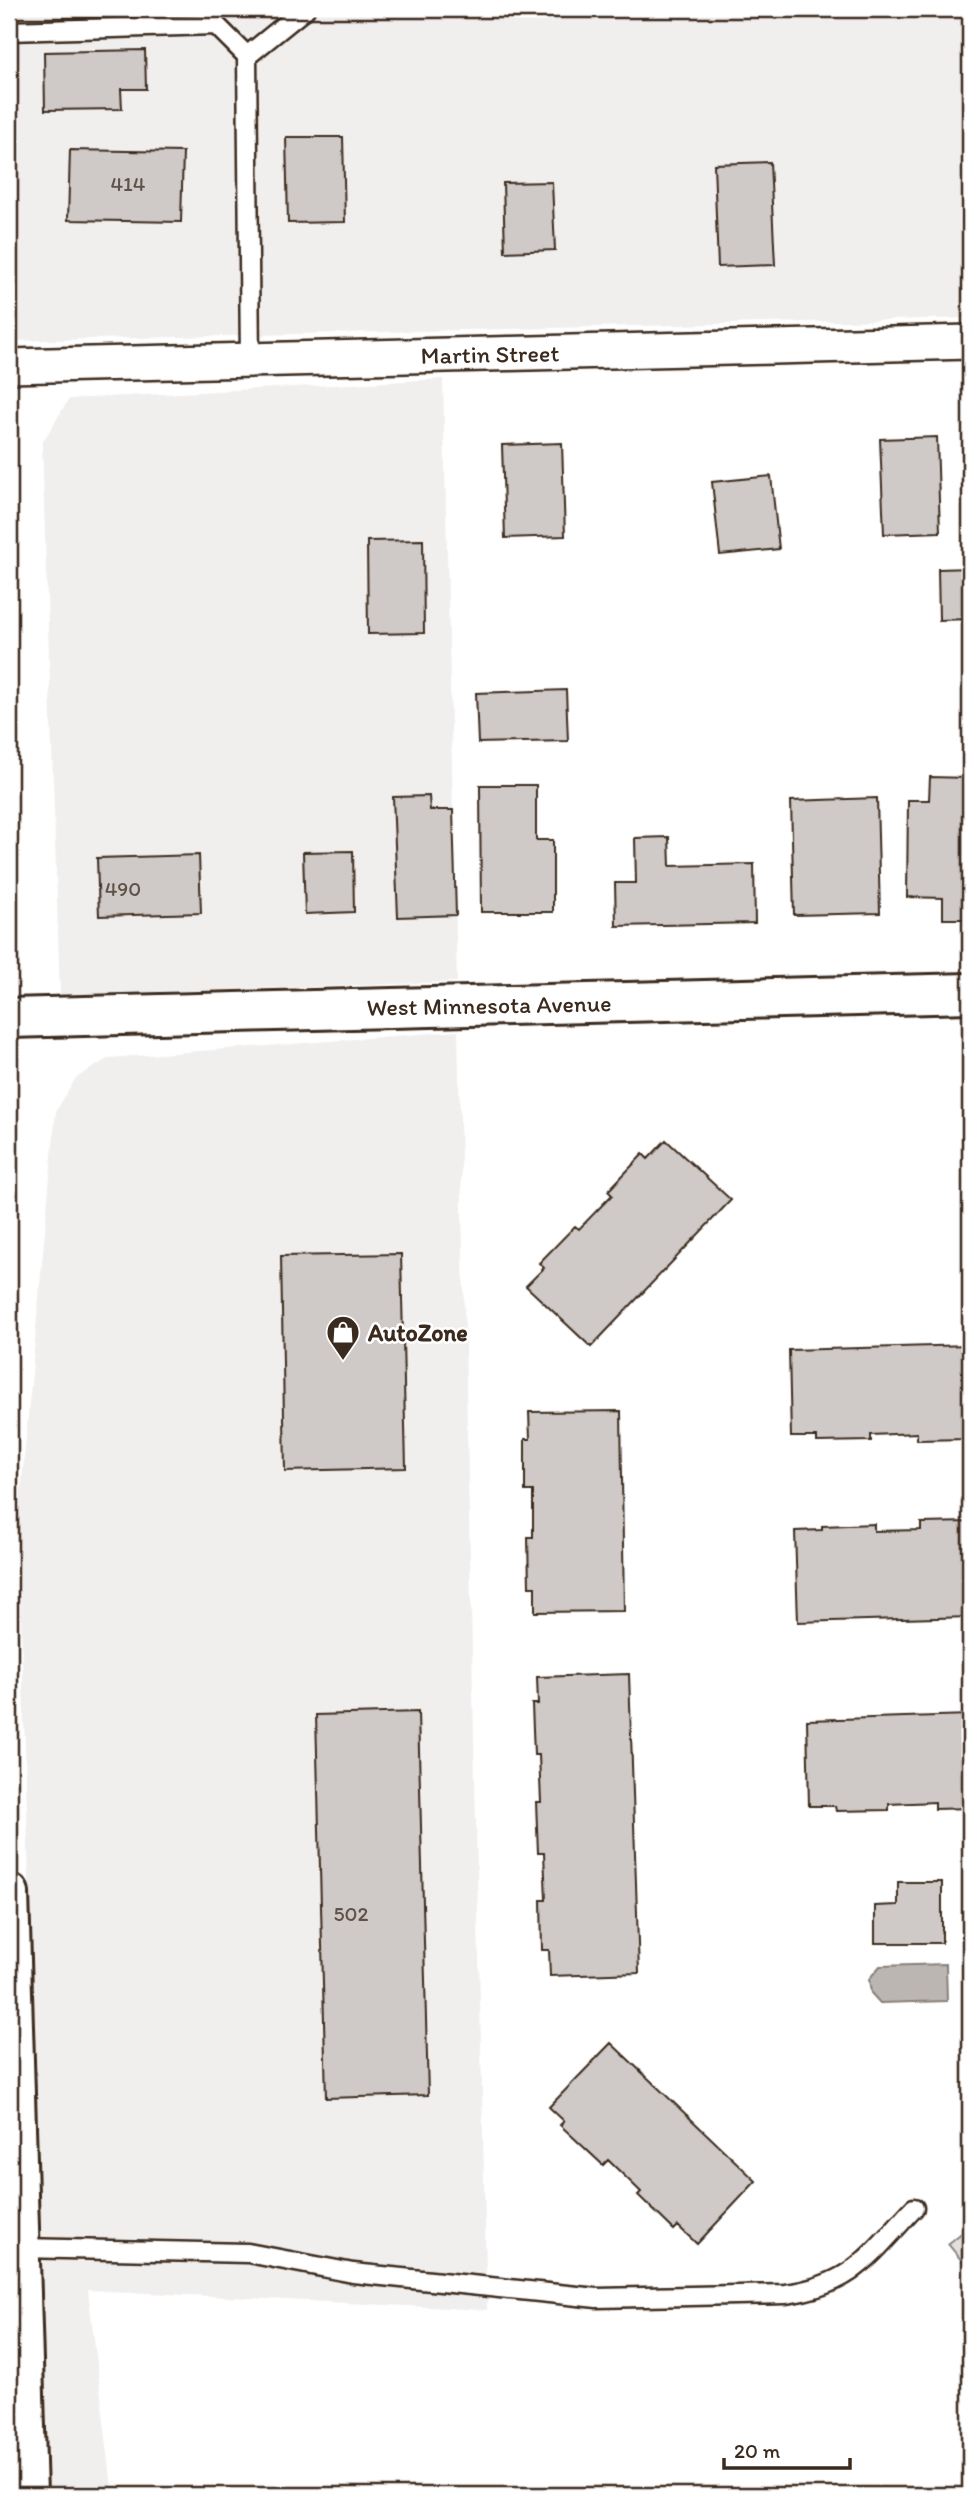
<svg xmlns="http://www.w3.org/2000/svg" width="979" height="2504" font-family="Itim,sans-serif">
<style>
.built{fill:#f1efee}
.green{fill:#e2e0de;stroke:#8e857e;stroke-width:2}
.water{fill:#bcb6b3;stroke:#887e77;stroke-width:2}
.building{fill:#cfcac7;stroke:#3b2a1e;stroke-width:2}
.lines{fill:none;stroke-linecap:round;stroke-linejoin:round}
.lane-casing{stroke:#3b2a1e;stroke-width:23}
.street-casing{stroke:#3b2a1e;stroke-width:38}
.secondary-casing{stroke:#3b2a1e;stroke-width:44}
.highway-casing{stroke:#3b2a1e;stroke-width:44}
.lane{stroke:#fff;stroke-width:18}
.street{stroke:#fff;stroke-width:33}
.secondary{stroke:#fff;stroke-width:38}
.highway{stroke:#fff;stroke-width:38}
.labels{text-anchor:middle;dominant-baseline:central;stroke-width:5;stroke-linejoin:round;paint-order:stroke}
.number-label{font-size:21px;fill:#605248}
.street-label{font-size:24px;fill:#3b2a1e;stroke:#fff}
.poi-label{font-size:24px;font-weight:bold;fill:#3b2a1e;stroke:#fff;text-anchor:start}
</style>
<rect width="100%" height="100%" fill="#fff"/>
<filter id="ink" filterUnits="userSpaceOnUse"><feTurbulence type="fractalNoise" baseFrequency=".0143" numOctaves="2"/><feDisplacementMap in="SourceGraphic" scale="14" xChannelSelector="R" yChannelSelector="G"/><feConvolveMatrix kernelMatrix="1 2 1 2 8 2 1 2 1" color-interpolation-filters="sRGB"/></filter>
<g filter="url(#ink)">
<!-- built -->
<path class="built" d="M9,9H970V318L9,341Z
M443,379L457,982L60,995L42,443L69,399Z
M458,1031L487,2310L88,2290L113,2495H48L18,1524L56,1111L76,1078L109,1058Z"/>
<!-- green -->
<path class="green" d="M970,2226V2271L948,2244Z"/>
<!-- water -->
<path class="water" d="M946,1964L947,2001L880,2003L871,1993L869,1979L880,1966Z"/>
<!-- building -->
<path class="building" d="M145,50L146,89H121L122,109L45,110L44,52Z
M286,137H343L345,222L288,223Z
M70,150L183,152L181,222L68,220Z
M770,162L775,265L718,267L714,164Z
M552,182L555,250L505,252L503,183Z
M937,437L940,532L884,534L880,439Z
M562,443L565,536L505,538L502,445Z
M771,476L779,549L720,555L712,482Z
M423,540L424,633L368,634L367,541Z
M970,568V619L939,620L938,569Z
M566,690L568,741L478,743L476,693Z
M930,777L968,778L970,919H943V898L907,897L908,800H929Z
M480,785H536V840H553V912H481Z
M429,796L430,810H453L456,915L398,917L393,797Z
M877,798L880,913L794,915L791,801Z
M669,837L670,866L754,864L755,923L616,926L615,883H636L635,838Z
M353,851L354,912L305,914L303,852Z
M199,855L201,913L99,916L97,858Z
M666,1140L731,1200L591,1347L526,1286L544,1268L539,1263L575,1226L579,1229L612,1195L608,1191L643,1154L648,1159Z
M401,1254L406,1468L285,1471L281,1256Z
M970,1345L968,1439L917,1440V1433L871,1435V1441L817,1442V1437H791L789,1350Z
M621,1411L624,1611L535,1612V1587H529L528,1537H533V1491H525V1439H530L529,1412Z
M970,1522V1617L798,1622L795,1531L822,1530V1526L874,1524V1531L921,1530V1523Z
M629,1674L639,1973L550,1976L549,1950H542L541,1900H546L544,1853H538L536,1802H541L539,1755H534L532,1704H538L537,1677Z
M418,1712L428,2095L326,2098L316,1715Z
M970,1715V1808L935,1809V1802L889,1804V1810L836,1811L835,1806H809L807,1720Z
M898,1882H942V1943H875V1906L898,1905Z
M611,2043L756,2181L697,2244L678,2226L674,2230L638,2195L641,2192L608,2160L603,2165L560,2125L564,2121L549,2107Z"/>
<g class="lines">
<defs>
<path id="lane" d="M9,31L216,25L247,56
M250,360L247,56L305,9
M20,2248L248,2253L353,2273L597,2298L785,2294C853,2285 870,2255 914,2208"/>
<path id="street" d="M9,366L970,342"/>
<path id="secondary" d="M9,1018L970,993"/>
<path id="highway" d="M9,1893L27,2495"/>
</defs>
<!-- lane casing -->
<use href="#lane" class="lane-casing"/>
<!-- street casing -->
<use href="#street" class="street-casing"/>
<!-- secondary casing -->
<use href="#secondary" class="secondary-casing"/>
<!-- highway casing -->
<use href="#highway" class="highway-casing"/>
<!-- lane -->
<use href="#lane" class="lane"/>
<!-- street -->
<use href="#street" class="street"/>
<!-- secondary -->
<use href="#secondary" class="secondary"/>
<!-- highway -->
<use href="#highway" class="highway"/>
</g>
</g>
<!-- icons -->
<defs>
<symbol id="shop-pin" viewBox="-11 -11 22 30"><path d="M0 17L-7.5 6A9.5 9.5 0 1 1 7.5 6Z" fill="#3b2a1e" stroke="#fff"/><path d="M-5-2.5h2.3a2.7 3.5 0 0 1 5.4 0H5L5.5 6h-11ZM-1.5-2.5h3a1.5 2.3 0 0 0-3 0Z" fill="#fff"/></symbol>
</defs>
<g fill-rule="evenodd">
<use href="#shop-pin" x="324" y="1313" width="38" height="52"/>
</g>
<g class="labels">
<!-- number labels -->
<g class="number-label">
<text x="128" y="183">414</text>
<text x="123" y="888">490</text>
<text x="351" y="1913">502</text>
</g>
<!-- street labels -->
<g class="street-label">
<text transform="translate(490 354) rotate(-1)">Martin Street</text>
<text transform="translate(489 1005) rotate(-1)">West Minnesota Avenue</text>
</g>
<!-- poi labels -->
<g class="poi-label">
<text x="368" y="1332">AutoZone</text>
</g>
</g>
<!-- margin -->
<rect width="979" height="2504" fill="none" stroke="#fff" stroke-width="35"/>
<rect x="18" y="18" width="944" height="2469" fill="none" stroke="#3b2a1e" stroke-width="2.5" filter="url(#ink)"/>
<!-- scale -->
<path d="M724 2458v10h126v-10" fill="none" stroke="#3b2a1e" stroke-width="3.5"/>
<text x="734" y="2458" font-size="21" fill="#3b2a1e" stroke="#ffffff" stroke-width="5" paint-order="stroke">20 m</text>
</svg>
